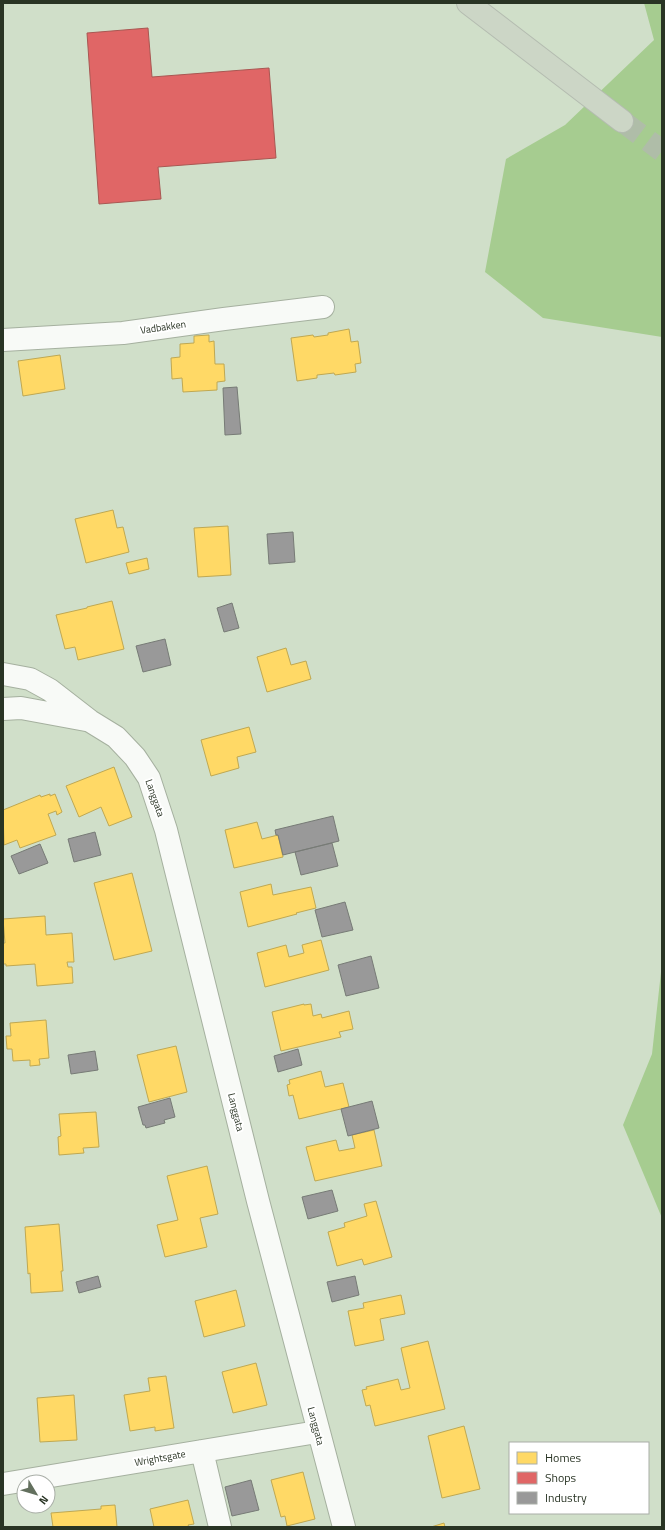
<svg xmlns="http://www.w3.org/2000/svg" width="665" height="1530" font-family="'Titillium Web',sans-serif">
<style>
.forest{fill:#a6cc90}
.homes{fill:#ffd966;stroke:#bfa852}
.shops{fill:#e06666;stroke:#a95752}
.industry{fill:#999;stroke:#777b76}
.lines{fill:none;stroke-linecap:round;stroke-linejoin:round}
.highway-tunnel{stroke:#afbda8;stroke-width:22;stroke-dasharray:22 11;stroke-linecap:butt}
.street-casing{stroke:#a5b09f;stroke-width:24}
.highway-casing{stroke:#b4bcb0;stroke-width:24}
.street{stroke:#f8faf7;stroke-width:22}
.highway{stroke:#ccd6c6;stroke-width:22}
.labels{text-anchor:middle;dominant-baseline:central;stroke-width:4;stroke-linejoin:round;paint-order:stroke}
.street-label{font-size:10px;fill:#293424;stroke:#fff}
</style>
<rect width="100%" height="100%" fill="#d0dfc9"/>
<!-- forest -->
<path class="forest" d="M644,3H662V337L543,318L485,272L506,159L565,125L654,40Z
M662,970V1218L623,1125L652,1054L661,972Z"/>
<!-- homes -->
<path class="homes" d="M349,329L351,342L358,341L361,363L355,364L356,372L335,375L334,373L317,375V378L297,381L291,338L313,335L314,337L328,335V333Z
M209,335V342L214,341L215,364H224L225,381L217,382V390L183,392L182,378L172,379L171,358L180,357V344L194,343V336Z
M60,355L65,389L23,396L18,361Z
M113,510L117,528L123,527L129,552L86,563L75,519Z
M228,526L231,575L198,577L194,528Z
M147,558L149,569L129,574L126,563Z
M112,601L124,649L78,660L75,647L65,649L56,615L87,608V607Z
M286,648L291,665L306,661L311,679L267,692L257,657Z
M249,727L256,752L237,757L239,768L211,776L201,740Z
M114,767L132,817L109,826L101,807L79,817L66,786Z
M50,794V796L55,794L62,812L57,815L56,811L48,814L56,835L20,848L17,840L4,845L3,810L40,795L41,797Z
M257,822L262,839L278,835L283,857L234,868L225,830Z
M132,873L152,951L114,960L94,883Z
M271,884L273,895L311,887L316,908L296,913L297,914L248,927L240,892Z
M45,916L46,935L72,933L74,962H67L68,967H72L73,983L37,986L35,964L6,966V964H3V943H5L3,919Z
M321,940L329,970L265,987L257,953L286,945L289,957L304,953L302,945Z
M304,1004V1005L311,1004L313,1016L321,1014L322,1018L349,1011L353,1029L339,1032L341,1037L281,1051L272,1012Z
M46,1020L49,1058L39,1059L40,1065L30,1066V1060L13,1061L12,1049H7L6,1036H11L10,1023Z
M176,1046L187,1092L149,1102L137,1055Z
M321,1071L325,1087L343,1083L349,1107L299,1119L293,1095L289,1096L287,1085L290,1084L289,1080Z
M96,1112L99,1147L83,1148L84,1153L59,1155L58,1137L61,1136L59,1114Z
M374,1130L382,1166L315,1181L306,1147L336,1140L339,1151L355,1148L352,1135Z
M207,1166L218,1214L200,1218L207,1247L165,1257L157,1225L178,1220L167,1176Z
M376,1201L392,1257L364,1265L362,1259L337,1266L328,1232L345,1227L344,1223L367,1216L364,1204Z
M59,1224L63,1271H61L63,1291L31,1293L30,1273L28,1274L25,1227Z
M236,1290L245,1326L204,1337L195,1301Z
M401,1295L405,1314L380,1319L384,1340L355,1346L348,1311L364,1308L363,1303Z
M428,1341L445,1409L375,1426L370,1405L366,1406L362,1390L367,1389L366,1387L398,1379L401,1390L410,1388L401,1348Z
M256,1363L267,1405L233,1413L222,1372Z
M166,1376L174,1428L155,1431V1427L130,1431L124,1395L150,1391L148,1378Z
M74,1395L77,1440L40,1442L37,1398Z
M464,1426L480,1489L442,1498L428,1436Z
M303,1472L315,1519L287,1526L285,1516L281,1517L271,1480Z
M188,1500L194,1524L188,1525L189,1527H154L150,1509Z
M115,1505L117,1527H53L51,1513L101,1509V1506Z
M444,1523L445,1527H431Z"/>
<!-- shops -->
<path class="shops" d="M148,28L152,77L269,68L276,158L158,167L161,199L99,204L87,33Z"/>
<!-- industry -->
<path class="industry" d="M237,387L241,434L225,435L223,388Z
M293,532L295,562L269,564L267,534Z
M232,603L239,628L224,632L217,608Z
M165,639L171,665L143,672L136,646Z
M333,816L339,841L283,855L278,835H276L275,830Z
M95,832L101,855L74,862L68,839Z
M332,843L338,866L301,875L295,852Z
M40,844L48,863L19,874L11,856Z
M345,902L353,930L322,937L315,910Z
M371,956L379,988L346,996L338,965Z
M298,1049L302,1065L278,1072L274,1056Z
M95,1051L98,1070L71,1074L68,1055Z
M170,1098L175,1117L164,1120L165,1123L146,1128L145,1125H143L138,1107Z
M372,1101L379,1128L348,1136L341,1109Z
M332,1190L338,1211L308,1219L302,1197Z
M98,1276L101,1287L79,1293L76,1282Z
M355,1276L359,1295L332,1302L327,1282Z
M251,1480L259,1510L232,1516L225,1487Z"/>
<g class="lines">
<!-- highway-tunnel -->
<path class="highway-tunnel" d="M622,121L662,151"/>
<defs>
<path id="street" d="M3,340L123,333L224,319L323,307
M3,674L30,679L50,690L90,721L116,737L135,757L149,778L166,830L258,1201L344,1527
M3,709L21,708L86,720
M202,1451L220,1527
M3,1484L317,1432"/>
<path id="highway" d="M468,3L622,121"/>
</defs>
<!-- street casing -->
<use href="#street" class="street-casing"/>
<!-- highway casing -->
<use href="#highway" class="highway-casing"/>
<!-- street -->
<use href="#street" class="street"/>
<!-- highway -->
<use href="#highway" class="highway"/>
</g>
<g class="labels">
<!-- street labels -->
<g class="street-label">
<text transform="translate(163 327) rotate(-8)">Vadbakken</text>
<text transform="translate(155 798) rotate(71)">Langgata</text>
<text transform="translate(236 1112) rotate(76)">Langgata</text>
<text transform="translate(316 1426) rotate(75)">Langgata</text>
<text transform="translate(160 1458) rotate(-10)">Wrightsgate</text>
</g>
</g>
<!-- border -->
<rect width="665" height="1530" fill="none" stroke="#293424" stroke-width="8"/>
<!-- legend -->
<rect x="509" y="1442" width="140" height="72" fill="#ffffff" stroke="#a9aea7"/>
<rect x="517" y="1452" width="20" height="12" fill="#ffd966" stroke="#a9aea7"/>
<text x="545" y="1462" font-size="12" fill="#293424">Homes</text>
<rect x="517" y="1472" width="20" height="12" fill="#e06666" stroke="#a9aea7"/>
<text x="545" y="1482" font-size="12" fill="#293424">Shops</text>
<rect x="517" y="1492" width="20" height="12" fill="#999999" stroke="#a9aea7"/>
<text x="545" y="1502" font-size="12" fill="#293424">Industry</text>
<!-- north arrow -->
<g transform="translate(36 1494) rotate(128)"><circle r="19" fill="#ffffff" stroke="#a9aea7"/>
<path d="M0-3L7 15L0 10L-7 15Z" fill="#63705e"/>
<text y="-6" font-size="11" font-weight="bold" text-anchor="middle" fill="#293424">N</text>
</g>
</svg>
